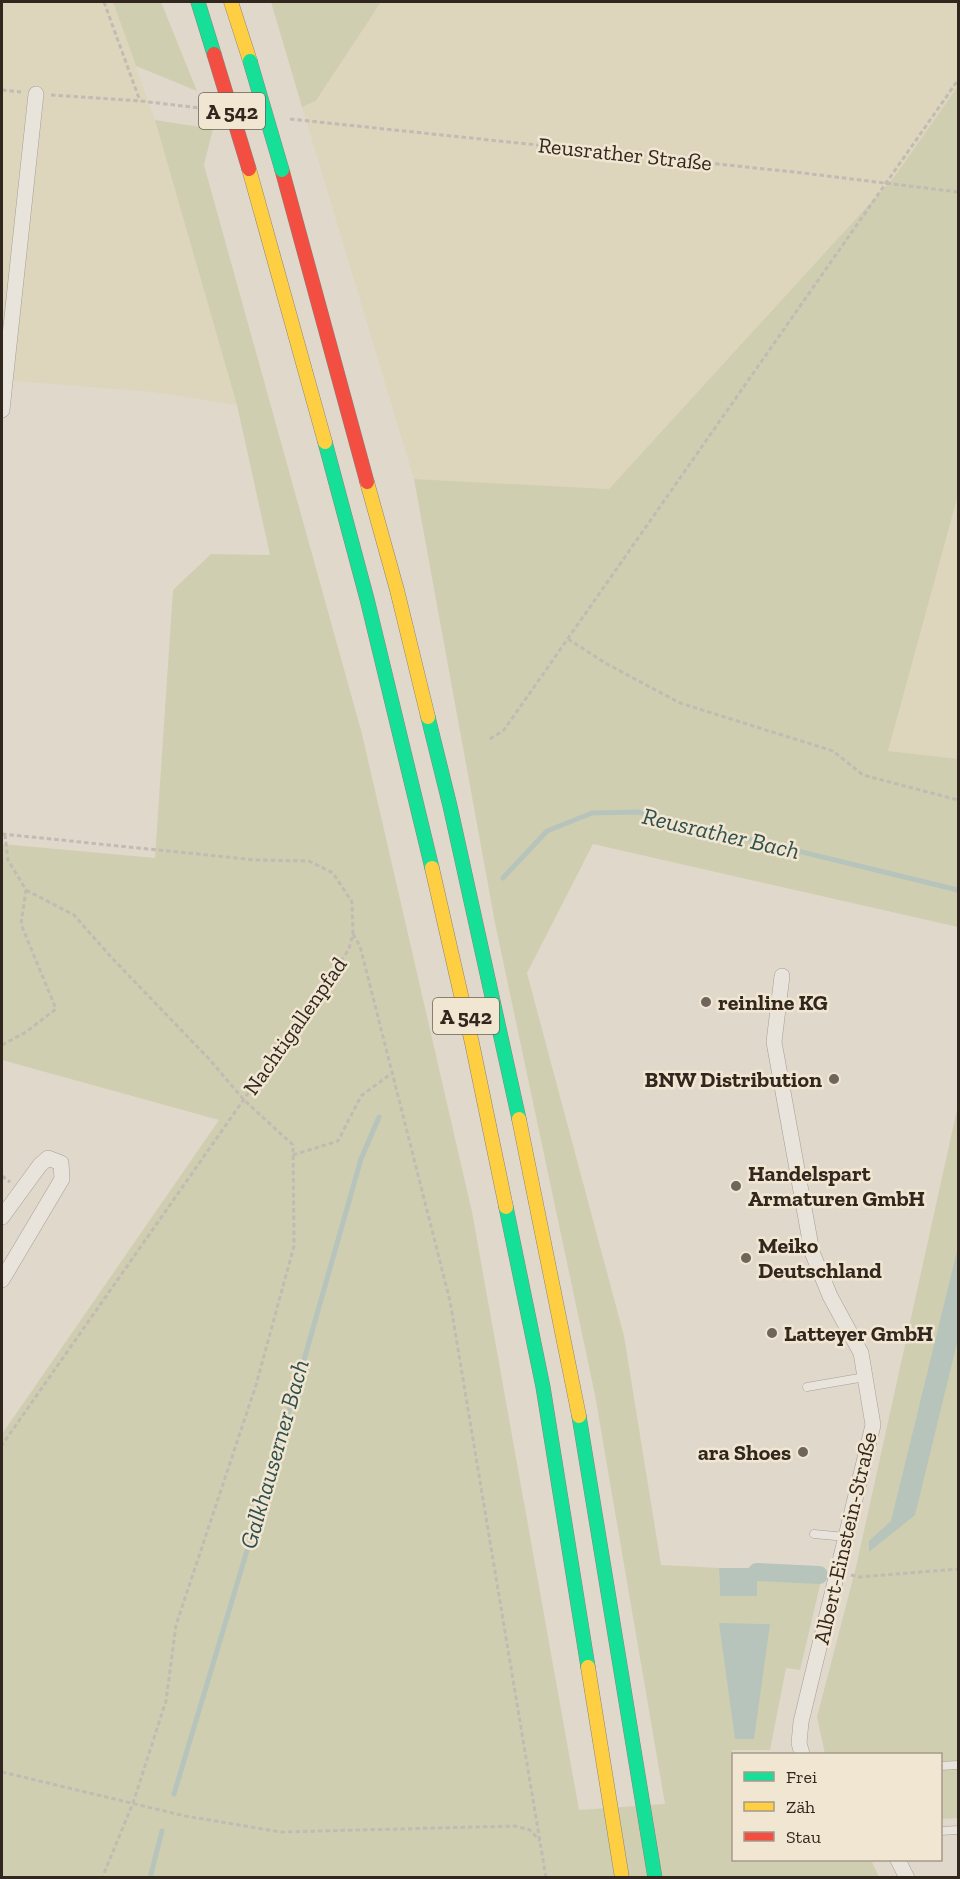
<svg xmlns="http://www.w3.org/2000/svg" width="960" height="1879" font-family="'Zilla Slab',serif">
<style>
.farmland{fill:#ded5bd}
.green{fill:#d0ceb0}
.water{fill:#b7c4bb}
.lines{fill:none;stroke-linecap:round;stroke-linejoin:round}
.stream{stroke:#b7c4bb;stroke-width:5}
.canal{stroke:#b7c4bb;stroke-width:18}
.lane-casing{stroke:#a59e95;stroke-width:9}
.street-casing{stroke:#a59e95;stroke-width:16}
.fast-casing{stroke:#8b847b;stroke-width:15}
.slow-casing{stroke:#8b847b;stroke-width:15}
.jam-casing{stroke:#8b847b;stroke-width:15}
.path{stroke:#c1bbb4;stroke-width:3;stroke-dasharray:4.5 3;stroke-linecap:butt}
.lane{stroke:#e8e4dc;stroke-width:8}
.street{stroke:#e8e4dc;stroke-width:15}
.fast{stroke:#16e098;stroke-width:14}
.slow{stroke:#ffcf43;stroke-width:14}
.jam{stroke:#f24e42;stroke-width:14}
.fast-bridge-casing{stroke:#8b847b;stroke-width:15;stroke-linecap:butt}
.jam-bridge-casing{stroke:#8b847b;stroke-width:15;stroke-linecap:butt}
.fast-bridge{stroke:#16e098;stroke-width:14}
.jam-bridge{stroke:#f24e42;stroke-width:14}
.poi-dot{fill:#6f655b;stroke:#f1e6d2;stroke-width:2}
.labels{text-anchor:middle;dominant-baseline:central;stroke-width:5;stroke-linejoin:round;paint-order:stroke}
.shield{fill:#f1e6d2;stroke:#6b6054;stroke-width:1.5}
.shield-label{font-size:21px;font-weight:bold;fill:#32271e}
.street-label{font-size:22px;fill:#32271e;stroke:#f1e6d2}
.poi-label{font-size:22px;font-weight:bold;fill:#32271e;stroke:#f1e6d2;text-anchor:start}
.water-label{font-size:24px;font-style:italic;fill:#2f504c;stroke:#f1e6d2}
</style>
<rect width="100%" height="100%" fill="#e0d8cb"/>
<!-- farmland -->
<path class="farmland" d="M2,2H113L155,120L237,405L153,392L2,380Z
M381,2H958V86L895,176L609,489L414,479L302,107L317,101Z
M958,495V759L887,751Z"/>
<!-- green -->
<path class="green" d="M113,2H161L197,91L136,66Z
M271,2H381L316,101L302,107Z
M958,86V495L888,751L958,759V927L593,844L527,973L624,1336L661,1565L719,1568L720,1596H757V1577L821,1581L800,1670L786,1668L770,1750H732L734,1860H871L879,1877H2V1434L219,1120L2,1060V844L155,858L173,590L211,554L270,555L237,405L155,120L213,129L204,165L362,734L472,1212L579,1810L665,1804L595,1395L495,923L414,479L609,489L895,176Z
M958,1105V1818L941,1819L940,1754H825L817,1717L856,1567Z"/>
<!-- water -->
<path class="water" d="M958,1247V1339L915,1515L869,1552V1541L891,1521Z
M719,1568H757V1596H720Z
M719,1623L770,1624L754,1739H735Z"/>
<g class="lines">
<!-- stream -->
<path class="stream" d="M503,878L547,831L592,813L638,812L958,890
M174,1794L300,1374L361,1159L379,1117
M150,1878L162,1831"/>
<!-- canal -->
<path class="canal" d="M757,1572L819,1575"/>
<defs>
<path id="lane" d="M807,1387L865,1377
M814,1534L846,1537
M940,1766L958,1765
M940,1831L958,1830"/>
<path id="street" d="M2,410L36,94
M782,976L774,1042L812,1252L830,1296L861,1353L873,1425L801,1722L799,1743L802,1754
M2,1217L40,1165L48,1158L61,1163L62,1179L2,1280
M898,1860L907,1878"/>
<path id="fast" d="M198,2L214,54
M325,442L367,599L432,868
M428,717L450,806L519,1119
M506,1207L543,1387L588,1667
M579,1416L655,1878"/>
<path id="slow" d="M231,2L250,61
M249,169L325,442
M367,482L397,590L428,717
M432,868L472,1043L506,1207
M519,1119L579,1416
M588,1667L622,1878"/>
<path id="jam" d="M282,170L367,482"/>
</defs>
<!-- lane casing -->
<use href="#lane" class="lane-casing"/>
<!-- street casing -->
<use href="#street" class="street-casing"/>
<!-- fast casing -->
<use href="#fast" class="fast-casing"/>
<!-- slow casing -->
<use href="#slow" class="slow-casing"/>
<!-- jam casing -->
<use href="#jam" class="jam-casing"/>
<!-- path -->
<path class="path" d="M104,2L140,101
M2,90L21,92
M51,95L140,101L209,109
M290,119L803,173L958,192
M568,639L607,664L680,703L833,751L863,775L958,800
M490,739L504,730L958,80
M2,834L256,860L309,861L333,873L352,902L353,934L349,949L2,1445
M26,890L74,915L111,957L210,1060L244,1100L293,1145L294,1246L256,1385L176,1625L166,1701L133,1803L102,1878
M353,934L360,946L450,1301L546,1878
M2,1045L26,1032L56,1009L21,924L26,890L8,860L5,835
M293,1155L338,1141L361,1096L392,1073
M2,1176L10,1182
M851,1575L859,1577L958,1569
M2,1772L185,1816L281,1832L515,1826L530,1830L540,1841"/>
<!-- lane -->
<use href="#lane" class="lane"/>
<!-- street -->
<use href="#street" class="street"/>
<!-- fast -->
<use href="#fast" class="fast"/>
<!-- slow -->
<use href="#slow" class="slow"/>
<!-- jam -->
<use href="#jam" class="jam"/>
<defs>
<path id="fast-bridge" d="M250,61L282,170"/>
<path id="jam-bridge" d="M214,54L249,169"/>
</defs>
<!-- fast-bridge casing -->
<use href="#fast-bridge" class="fast-bridge-casing"/>
<!-- jam-bridge casing -->
<use href="#jam-bridge" class="jam-bridge-casing"/>
<!-- fast-bridge -->
<use href="#fast-bridge" class="fast-bridge"/>
<!-- jam-bridge -->
<use href="#jam-bridge" class="jam-bridge"/>
</g>
<!-- markers -->
<g class="poi-dot">
<circle cx="706" cy="1002" r="6"/>
<circle cx="834" cy="1079" r="6"/>
<circle cx="736" cy="1186" r="6"/>
<circle cx="746" cy="1258" r="6"/>
<circle cx="772" cy="1333" r="6"/>
<circle cx="803" cy="1452" r="6"/>
</g>
<g class="labels">
<!-- shield labels -->
<g class="shield">
<rect x="199" y="93" width="66" height="36" rx="4.5"/>
<rect x="433" y="998" width="66" height="36" rx="4.5"/>
</g>
<g class="shield-label">
<text x="232" y="111">A 542</text>
<text x="466" y="1016">A 542</text>
</g>
<!-- street labels -->
<g class="street-label">
<text transform="translate(625 154) rotate(6)">Reusrather Straße</text>
<text transform="translate(295 1026) rotate(-55)">Nachtigallenpfad</text>
<text transform="translate(845 1538) rotate(-77)">Albert-Einstein-Straße</text>
</g>
<!-- poi labels -->
<g class="poi-label">
<text x="718" y="1002">reinline KG</text>
<text x="822" y="1079" text-anchor="end">BNW Distribution</text>
<text x="748" y="1173">Handelspart<tspan x="748" dy="25">Armaturen GmbH</tspan></text>
<text x="758" y="1245">Meiko<tspan x="758" dy="25">Deutschland</tspan></text>
<text x="784" y="1333">Latteyer GmbH</text>
<text x="791" y="1452" text-anchor="end">ara Shoes</text>
</g>
<!-- water labels -->
<g class="water-label">
<text transform="translate(721 833) rotate(13)">Reusrather Bach</text>
<text transform="translate(274 1454) rotate(-74)">Galkhauserner Bach</text>
</g>
</g>
<!-- border -->
<rect width="960" height="1879" fill="none" stroke="#32271e" stroke-width="6"/>
<!-- legend -->
<rect x="732" y="1753" width="210" height="108" fill="#f1e6d2" stroke="#a59a8a" stroke-width="1.5"/>
<rect x="744" y="1772" width="30" height="9" fill="#16e098" stroke="#a59a8a" stroke-width="1.5"/>
<text x="786" y="1783" font-size="18" fill="#32271e">Frei</text>
<rect x="744" y="1802" width="30" height="9" fill="#ffcf43" stroke="#a59a8a" stroke-width="1.5"/>
<text x="786" y="1813" font-size="18" fill="#32271e">Zäh</text>
<rect x="744" y="1832" width="30" height="9" fill="#f24e42" stroke="#a59a8a" stroke-width="1.5"/>
<text x="786" y="1843" font-size="18" fill="#32271e">Stau</text>
</svg>
